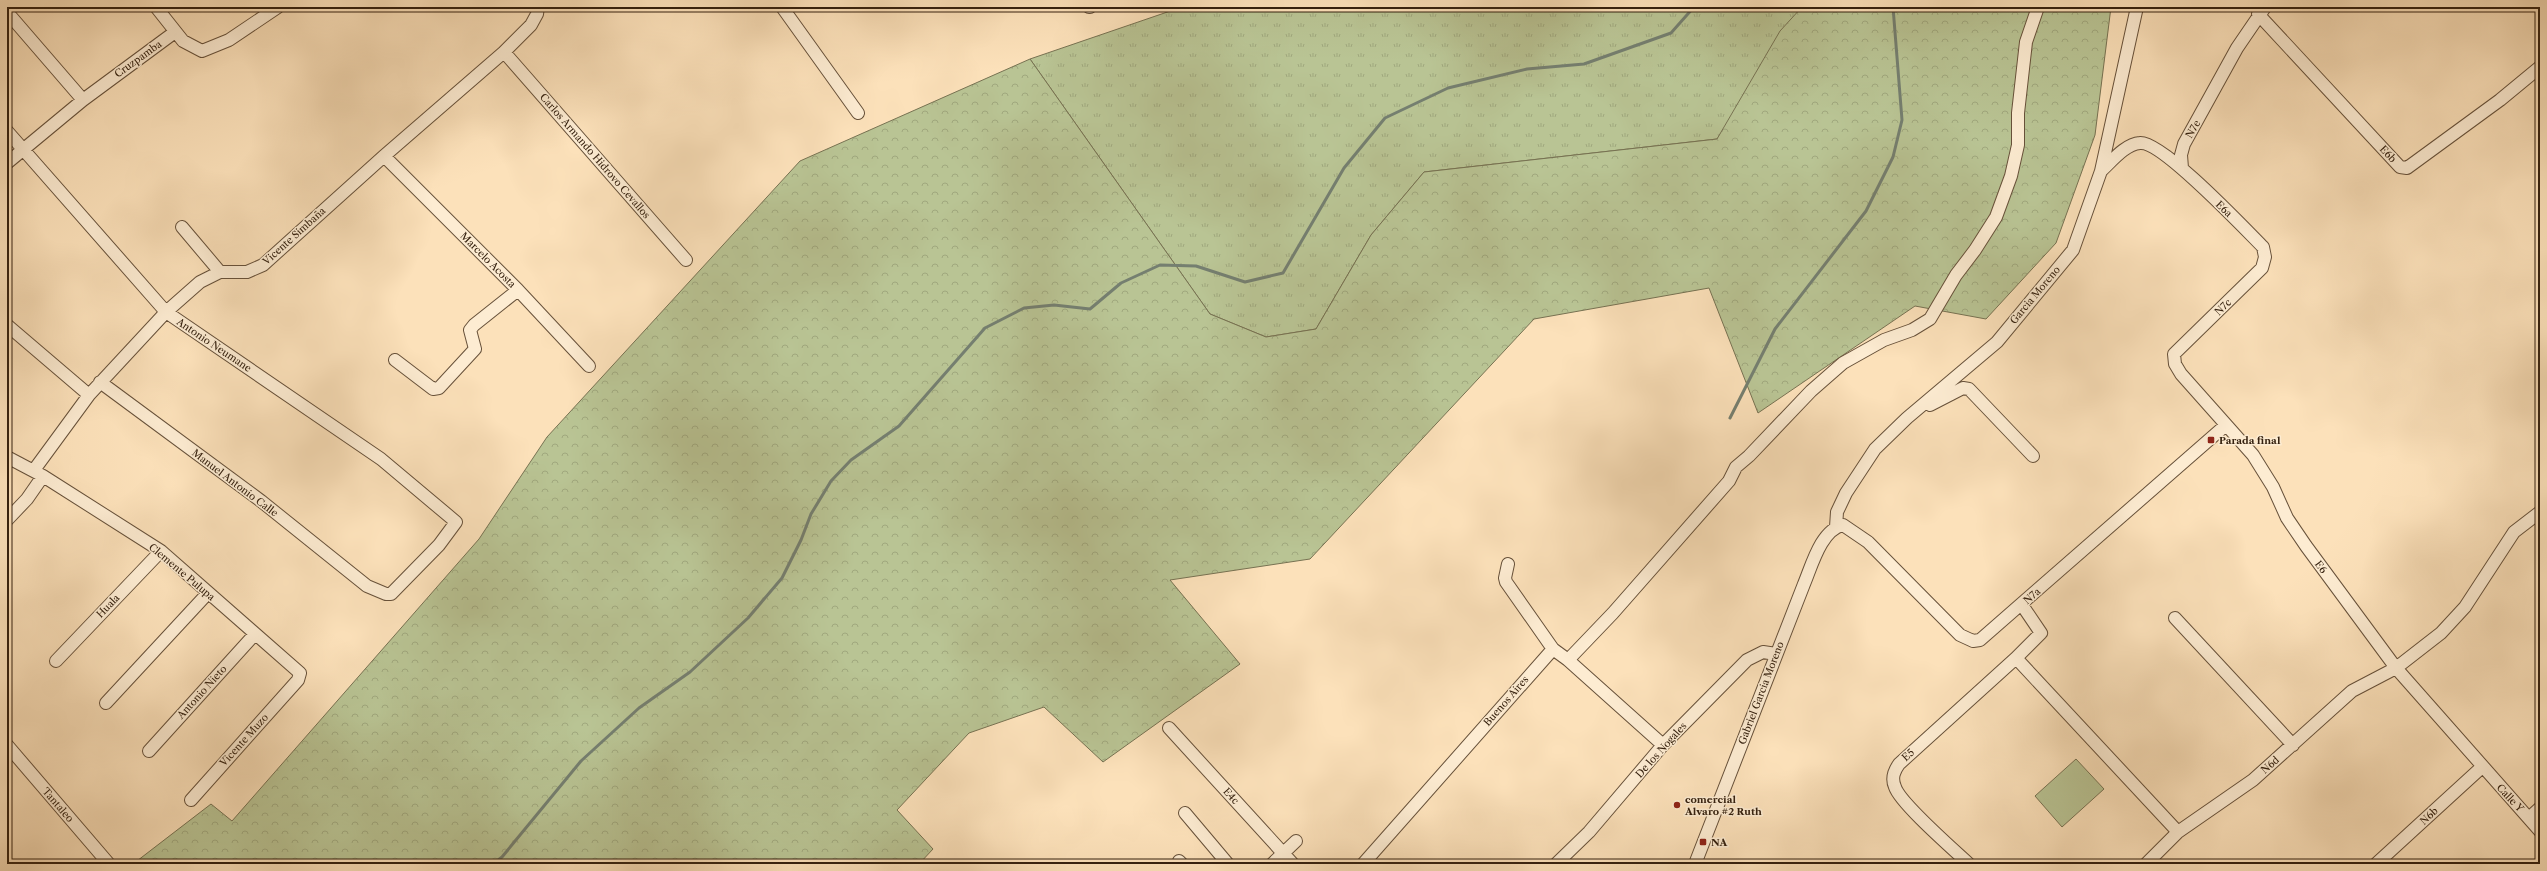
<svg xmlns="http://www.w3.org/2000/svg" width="2547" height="871" font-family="'Libre Caslon Text',serif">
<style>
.grass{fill:url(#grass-tufts);stroke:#777252}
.forest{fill:url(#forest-crowns);stroke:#777252}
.pitch{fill:#b9c494;stroke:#777252}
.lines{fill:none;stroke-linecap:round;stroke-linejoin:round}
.stream{stroke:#757f70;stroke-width:3}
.minor-casing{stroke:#67513a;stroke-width:14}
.minor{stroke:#fdecd2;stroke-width:12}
.poi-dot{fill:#8f2418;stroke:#fdecd2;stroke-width:1.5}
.labels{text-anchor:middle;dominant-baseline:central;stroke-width:3;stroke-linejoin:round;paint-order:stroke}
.street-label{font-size:10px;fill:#35210f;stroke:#fdecd2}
.poi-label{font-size:10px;font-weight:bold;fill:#35210f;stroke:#fdecd2;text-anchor:start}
</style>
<defs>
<pattern id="grass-tufts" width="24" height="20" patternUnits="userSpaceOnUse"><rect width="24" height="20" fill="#b9c494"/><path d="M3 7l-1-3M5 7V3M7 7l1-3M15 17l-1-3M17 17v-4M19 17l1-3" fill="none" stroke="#a0a87e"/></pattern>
<pattern id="forest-crowns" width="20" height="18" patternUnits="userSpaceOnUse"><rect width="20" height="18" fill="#b9c494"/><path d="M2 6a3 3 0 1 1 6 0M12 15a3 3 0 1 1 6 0" fill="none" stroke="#a0a87e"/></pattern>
</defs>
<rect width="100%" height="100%" fill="#fce1ba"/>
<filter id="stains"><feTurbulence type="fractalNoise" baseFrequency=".005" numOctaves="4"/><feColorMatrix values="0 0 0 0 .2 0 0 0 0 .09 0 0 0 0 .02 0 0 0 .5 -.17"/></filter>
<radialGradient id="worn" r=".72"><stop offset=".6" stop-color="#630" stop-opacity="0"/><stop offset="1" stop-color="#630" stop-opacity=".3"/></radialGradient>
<!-- grass -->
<path class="grass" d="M1182,7H1809L1717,139L1424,172L1371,235L1316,329L1266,337L1210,314L1030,59Z"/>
<!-- forest -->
<path class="forest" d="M1802,7H2111L2095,135L2056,243L1986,319L1915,306L1758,413L1709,288L1534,319L1310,559L1170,580L1240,664L1103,762L1044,707L969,733L897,810L933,849L919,864H133L211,804L232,821L479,539L547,437L800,161L1030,59L1210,314L1266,337L1316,329L1371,235L1424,172L1717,139L1780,31Z"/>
<!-- pitch -->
<path class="pitch" d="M2076,759L2104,789L2062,827L2035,796Z"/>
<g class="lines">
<!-- stream -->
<path class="stream" d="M1730,418L1775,329L1866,211L1893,157L1902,120L1893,7
M493,864L502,857L581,761L639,708L690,672L748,618L782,578L801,540L811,514L831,481L851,460L899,426L985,328L1024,308L1054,305L1090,309L1121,283L1160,265L1196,266L1245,282L1283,273L1344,168L1385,118L1448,88L1527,69L1584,64L1671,33L1694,7"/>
<defs>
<path id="minor" d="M156,7L183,41L202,51L229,40L278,7
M782,7L858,113
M1089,7H1090
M7,12L83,100
M2258,14L2400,167L2407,168L2500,100L2540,67
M504,52L686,260
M7,131L166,312L381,459L456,522L439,545L391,594H386L367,586L261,501L100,382
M384,156L518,290L589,366
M7,163L83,100L175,32
M2182,168L2181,155L2184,144L2237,48L2265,7
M2101,171C2111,162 2125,144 2140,143C2162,141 2244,228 2263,247L2265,257L2262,268L2174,354L2175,364L2181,374L2253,455L2273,487L2287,518L2306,546L2396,668L2540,831
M182,227L220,272
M7,325L89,395
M395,360L433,389L439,388L475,349L470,330L474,325L518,290
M1930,405L1963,388L1969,389L2033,456
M7,457L43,476L161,551L300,673L298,680L191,800
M34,470L89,395L166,312L200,282L220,272H247L263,265L384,156L504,52L531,25L537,14L538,7
M7,520L27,499L43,476
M1836,527L1837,512L1846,493L1875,449L1907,418L1997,342L2073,250L2101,171L2137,7
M1508,564L1505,578L1506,582L1553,649
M2022,605L2041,633L2016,658L2178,832
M2175,618L2293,745
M1568,660L1613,613L1729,481L1736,467L1749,456L1811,391L1843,363L1884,340L1912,330L1930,319L1956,275L1975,250L1996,217L2011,176L2018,145V113L2026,42L2038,7
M56,661L161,551
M106,703L208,593
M1169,728L1293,864
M7,745L109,864
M149,751L255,634
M1185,813L1228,864
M2529,818L2540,808
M1179,861L1182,864
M1272,864L1296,841
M1363,864L1553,649L1568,660L1663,745
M1556,864L1589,832L1663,745L1747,660L1763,652L1776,654
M1695,864L1804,584C1812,565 1821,530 1843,525L1868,542L1960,635L1973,641L1980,640L2226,425
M1969,864C1953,849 1900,803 1895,787C1891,778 1894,771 1899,764L2016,658
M2146,864L2178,832L2253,780L2352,691L2396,668L2441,633L2465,607L2514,532L2540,512
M2376,864L2482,767"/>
</defs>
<!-- minor casing -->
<use href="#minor" class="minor-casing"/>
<!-- minor -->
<use href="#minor" class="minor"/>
</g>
<!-- markers -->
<g class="poi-dot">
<rect x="2207" y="436" width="8" height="8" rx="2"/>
<circle cx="1677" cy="805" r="4"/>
<rect x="1699" y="838" width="8" height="8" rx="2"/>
</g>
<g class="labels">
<!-- street labels -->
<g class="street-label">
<text transform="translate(138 59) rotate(-36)">Cruzpamba</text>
<text transform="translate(2193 129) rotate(-60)">N7e</text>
<text transform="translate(2388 154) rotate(47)">E6b</text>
<text transform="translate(595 156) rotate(49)">Carlos Armando Hidrovo Cevallos</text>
<text transform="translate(2224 209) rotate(44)">E6a</text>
<text transform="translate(294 236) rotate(-42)">Vicente Simbaña</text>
<text transform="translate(488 260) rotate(45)">Marcelo Acosta</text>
<text transform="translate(2035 295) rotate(-50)">Garcia Moreno</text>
<text transform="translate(2223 307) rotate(-44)">N7c</text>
<text transform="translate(214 345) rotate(34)">Antonio Neumane</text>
<text transform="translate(235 483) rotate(37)">Manuel Antonio Calle</text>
<text transform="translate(2321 567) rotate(53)">E6</text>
<text transform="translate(182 572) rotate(40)">Clemente Pulupa</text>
<text transform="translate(2032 596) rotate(-41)">N7a</text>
<text transform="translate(108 606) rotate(-46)">Huala</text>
<text transform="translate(202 692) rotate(-48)">Antonio Nieto</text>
<text transform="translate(1761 693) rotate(-69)">Gabriel Garcia Moreno</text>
<text transform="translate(1506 701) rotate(-49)">Buenos Aires</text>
<text transform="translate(244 740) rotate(-48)">Vicente Muzo</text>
<text transform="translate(1661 750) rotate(-48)">De los Nogales</text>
<text transform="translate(1908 755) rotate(-42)">E5</text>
<text transform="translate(2270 765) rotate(-41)">N6d</text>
<text transform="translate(1231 796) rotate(48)">E4c</text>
<text transform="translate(2510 798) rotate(47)">Calle Y</text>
<text transform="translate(58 805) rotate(49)">Tantaleo</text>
<text transform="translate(2429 816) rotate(-43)">N6b</text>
</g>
<!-- poi labels -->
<g class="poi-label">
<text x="2219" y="440">Parada final</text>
<text x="1685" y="799">comercial<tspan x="1685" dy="12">Alvaro #2 Ruth</tspan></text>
<text x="1711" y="842">NA</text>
</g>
</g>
<!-- margin -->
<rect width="2547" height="871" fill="none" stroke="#fce1ba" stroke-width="24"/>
<rect x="8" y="8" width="2531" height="855" fill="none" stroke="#35210f" stroke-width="2"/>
<rect x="12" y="12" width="2523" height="847" fill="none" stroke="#35210f"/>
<rect width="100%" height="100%" filter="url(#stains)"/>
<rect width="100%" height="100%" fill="url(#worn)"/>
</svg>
